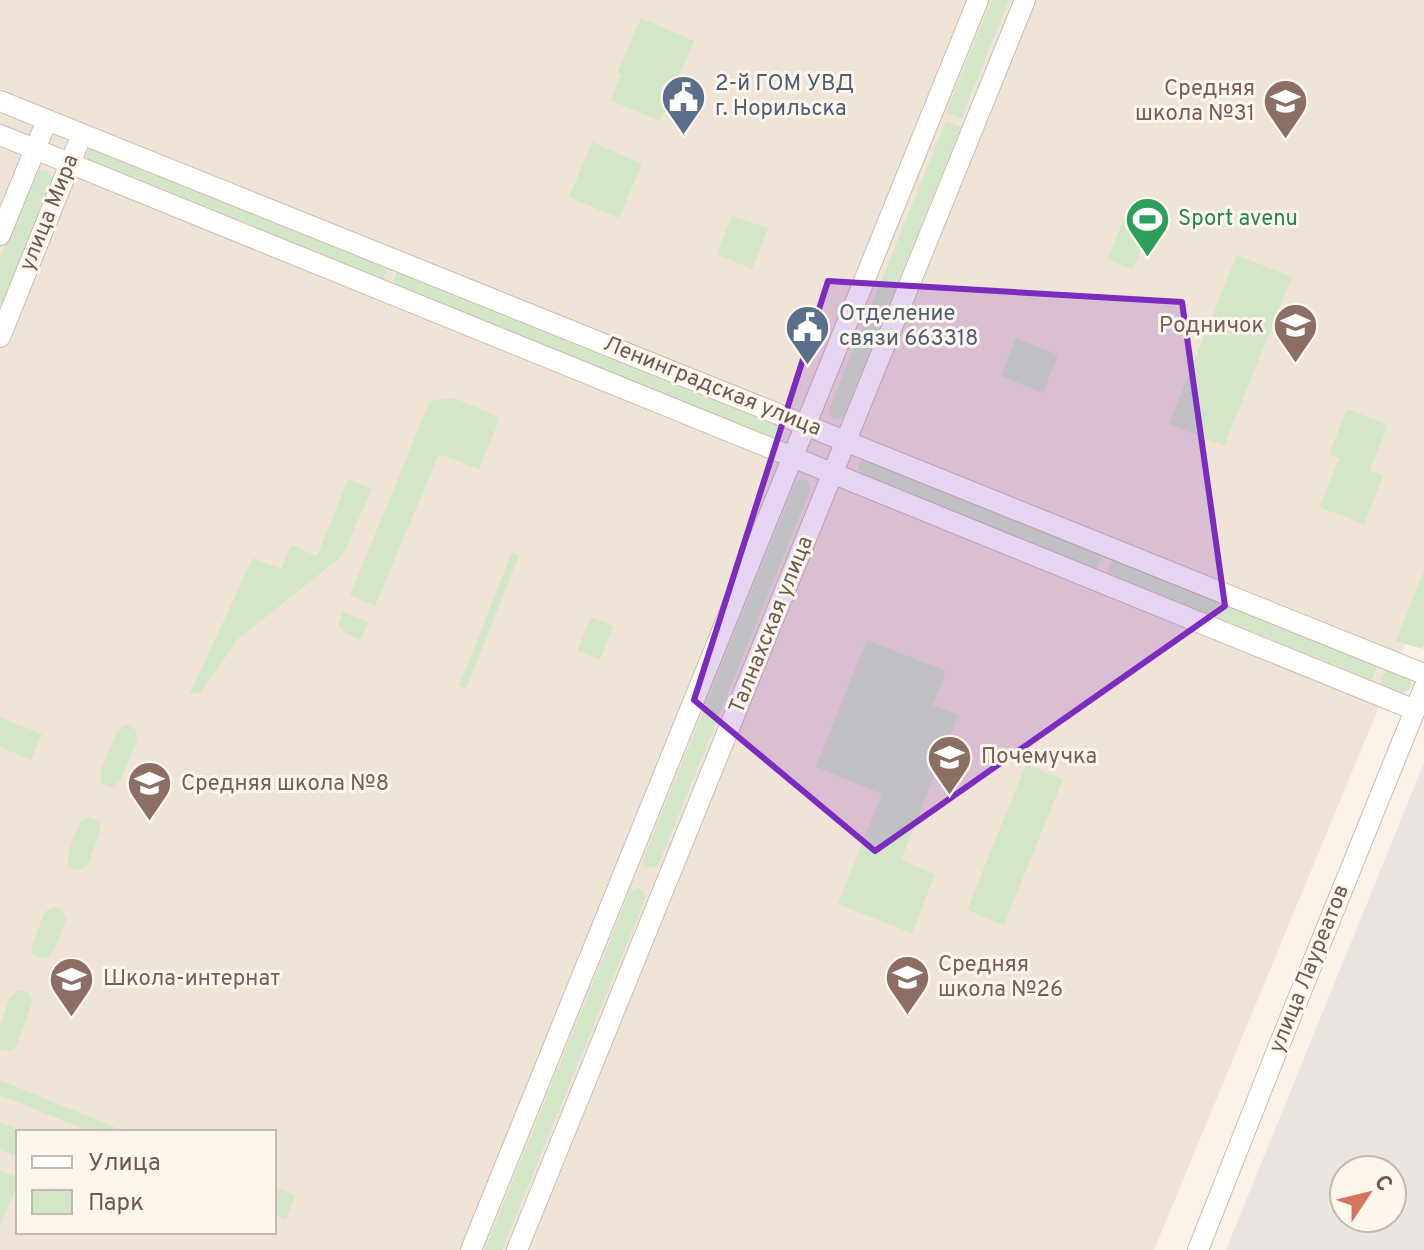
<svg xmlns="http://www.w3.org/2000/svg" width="1424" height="1250" font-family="Overpass,sans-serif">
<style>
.residential{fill:#f0e4d6;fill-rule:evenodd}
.industrial{fill:#eae5e0;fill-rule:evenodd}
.green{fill:#d3e6c7}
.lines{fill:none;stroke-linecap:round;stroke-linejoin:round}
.secondary-casing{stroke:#cdbbac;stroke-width:22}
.secondary{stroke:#fff;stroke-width:20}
.marked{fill:#7b2cbf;fill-opacity:0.2;stroke:#7b2cbf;stroke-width:6;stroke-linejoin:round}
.labels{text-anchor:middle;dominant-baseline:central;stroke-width:6;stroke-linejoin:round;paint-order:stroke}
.service-label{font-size:22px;fill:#4e5e75;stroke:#fdf6ed;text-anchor:start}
.education-label{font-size:22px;fill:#785e54;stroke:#fdf6ed;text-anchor:start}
.street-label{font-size:22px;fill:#705a4e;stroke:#fdf6ed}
.leisure-label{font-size:22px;fill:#27864d;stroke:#fdf6ed;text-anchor:start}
</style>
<rect width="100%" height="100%" fill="#faf2e7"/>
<!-- residential -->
<path class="residential" d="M0,0H1424V598L1154,1250H0ZM18,1132H274V1232H18Z"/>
<!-- industrial -->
<path class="industrial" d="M1424,763V1250H1226ZM1344,1170H1392V1218H1344Z"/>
<!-- green -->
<path class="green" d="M992,0H1009L961,119L946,112Z
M641,18L694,41L660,121L610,100L621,75L617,73Z
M946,121L961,127L843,417L834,419L829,414L830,407Z
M592,142L642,164L619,218L569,197Z
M92,147L389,265L382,281L89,161L87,158V151Z
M40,170L48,171L54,180L0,317V257L33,175Z
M1127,210C1138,214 1146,214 1157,211L1133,270L1108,259Z
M732,216L768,228L752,269L716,254Z
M1237,255L1292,277L1224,446L1169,424Z
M398,269L778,424L779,434L772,439L392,285Z
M1016,338L1058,355L1043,393L1001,376Z
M455,398L500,418L479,469L439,454L375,606L350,595L430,401Z
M1347,409L1388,425L1370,470L1383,476L1364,524L1319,507L1339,459L1329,454Z
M864,458L1103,553L1097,569L863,475C857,470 856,463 864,458Z
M348,479L372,489L342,556L238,639L200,693H190L253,558L281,569L291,545L317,556Z
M800,479L807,480L811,488L658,866L648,868L643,864L644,857L795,484Z
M512,552L519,555L466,689L459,686Z
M1113,557L1378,664L1372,680L1107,573Z
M1424,571V646L1423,649L1396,641Z
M343,612L368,622L360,640L346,634L338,624Z
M591,617L613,626L600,660L577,651Z
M867,640L946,671L933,705L958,715L901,860L935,874L912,933L838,904L882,794L816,767Z
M1386,668L1410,679L1412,685L1410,690L1401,693L1380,684Z
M0,717L42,734L31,760L0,747Z
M127,725L136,730L137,741L120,781L113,787H108L101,782L100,772L117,732L123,726Z
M1026,764L1063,779L1004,925L967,910Z
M89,817L99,822L100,832L88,864L80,870L71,868L68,865C66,856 75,826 83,820C84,818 87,818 89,817Z
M638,888L643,891L646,897L502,1250H485L629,893L631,891Z
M54,907L61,909L66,919C61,933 52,971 33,954L32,945L44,914L46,911Z
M20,990L28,992L32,1002L17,1045C12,1051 7,1053 0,1049V1026L10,997L13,994Z
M0,1080L126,1132H91L0,1095Z
M0,1122L23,1132H18V1157L0,1150Z
M0,1170L18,1178V1187H16L0,1227Z
M274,1187L295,1195L286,1219L274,1215Z"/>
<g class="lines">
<defs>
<path id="secondary" d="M0,101L1424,674
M0,135L1415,710
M0,235L47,120
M0,337L82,134
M471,1250L978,0
M517,1250L1025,0
M1198,1250L1274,1058L1424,688"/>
</defs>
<!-- secondary casing -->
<use href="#secondary" class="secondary-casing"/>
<!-- secondary -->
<use href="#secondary" class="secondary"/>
</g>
<!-- marked area -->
<path class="marked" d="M828,281L1182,302L1225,606L875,851L694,700Z"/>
<!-- icons -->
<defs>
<symbol id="civic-pin" viewBox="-11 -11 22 30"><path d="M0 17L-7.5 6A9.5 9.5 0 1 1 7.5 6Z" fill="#5c6f8a" stroke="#fdf6ed"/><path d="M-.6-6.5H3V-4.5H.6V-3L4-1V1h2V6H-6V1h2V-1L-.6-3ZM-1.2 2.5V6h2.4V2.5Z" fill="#fff"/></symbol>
<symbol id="school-pin" viewBox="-11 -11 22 30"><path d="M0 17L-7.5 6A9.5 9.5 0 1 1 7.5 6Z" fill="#8d6e63" stroke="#fdf6ed"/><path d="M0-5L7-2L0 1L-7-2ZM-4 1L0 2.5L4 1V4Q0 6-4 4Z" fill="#fff"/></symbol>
<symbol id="stadium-pin" viewBox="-11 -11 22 30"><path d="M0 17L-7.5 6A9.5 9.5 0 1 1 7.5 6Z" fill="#2e9e5b" stroke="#fdf6ed"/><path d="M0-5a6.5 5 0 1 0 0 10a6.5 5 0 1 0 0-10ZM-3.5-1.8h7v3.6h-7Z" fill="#fff"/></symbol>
</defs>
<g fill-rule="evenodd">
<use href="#civic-pin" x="658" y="72" width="51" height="69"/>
<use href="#school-pin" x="1260" y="76" width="51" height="69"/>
<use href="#stadium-pin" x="1122" y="194" width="51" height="69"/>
<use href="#school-pin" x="1270" y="300" width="51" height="69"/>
<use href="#civic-pin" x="782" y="302" width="51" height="69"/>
<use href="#school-pin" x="924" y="732" width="51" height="69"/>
<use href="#school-pin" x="124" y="758" width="51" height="69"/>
<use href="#school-pin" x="882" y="952" width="51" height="69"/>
<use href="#school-pin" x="46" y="954" width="51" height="69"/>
</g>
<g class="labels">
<!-- service labels -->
<g class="service-label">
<text x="715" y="84">2-й ГОМ УВД<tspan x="715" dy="25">г. Норильска</tspan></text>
<text x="839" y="314">Отделение<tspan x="839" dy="25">связи 663318</tspan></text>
</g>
<!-- education labels -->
<g class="education-label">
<text x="1255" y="89" text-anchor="end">Средняя<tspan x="1255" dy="25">школа №31</tspan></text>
<text x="1264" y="326" text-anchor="end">Родничок</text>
<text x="981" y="757">Почемучка</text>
<text x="181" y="784">Средняя школа №8</text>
<text x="938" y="965">Средняя<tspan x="938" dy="25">школа №26</tspan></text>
<text x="103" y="979">Школа-интернат</text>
</g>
<!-- street labels -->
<g class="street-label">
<text transform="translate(50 213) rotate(-68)">улица Мира</text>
<text transform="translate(712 387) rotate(22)">Ленинградская улица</text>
<text transform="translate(772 625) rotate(-68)">Талнахская улица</text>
<text transform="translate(1310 969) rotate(-68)">улица Лауреатов</text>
</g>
<!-- leisure labels -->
<g class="leisure-label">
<text x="1178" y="219">Sport avenu</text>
</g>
</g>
<!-- legend -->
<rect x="16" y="1130" width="260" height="104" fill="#fdf6ed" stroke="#c5b8ad" stroke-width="2"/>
<rect x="32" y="1156" width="40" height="12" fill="#ffffff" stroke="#c5b8ad" stroke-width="2"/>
<text x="88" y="1170" font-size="24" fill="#705a4e">Улица</text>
<rect x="32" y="1190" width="40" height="24" fill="#d3e6c7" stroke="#c5b8ad" stroke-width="2"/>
<text x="88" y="1210" font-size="24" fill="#705a4e">Парк</text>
<!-- north arrow -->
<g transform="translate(1368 1194) rotate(55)"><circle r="38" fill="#fdf6ed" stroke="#c5b8ad" stroke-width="2"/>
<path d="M0-6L14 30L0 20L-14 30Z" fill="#d6755a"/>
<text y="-12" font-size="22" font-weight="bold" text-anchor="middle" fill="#705a4e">С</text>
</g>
</svg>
